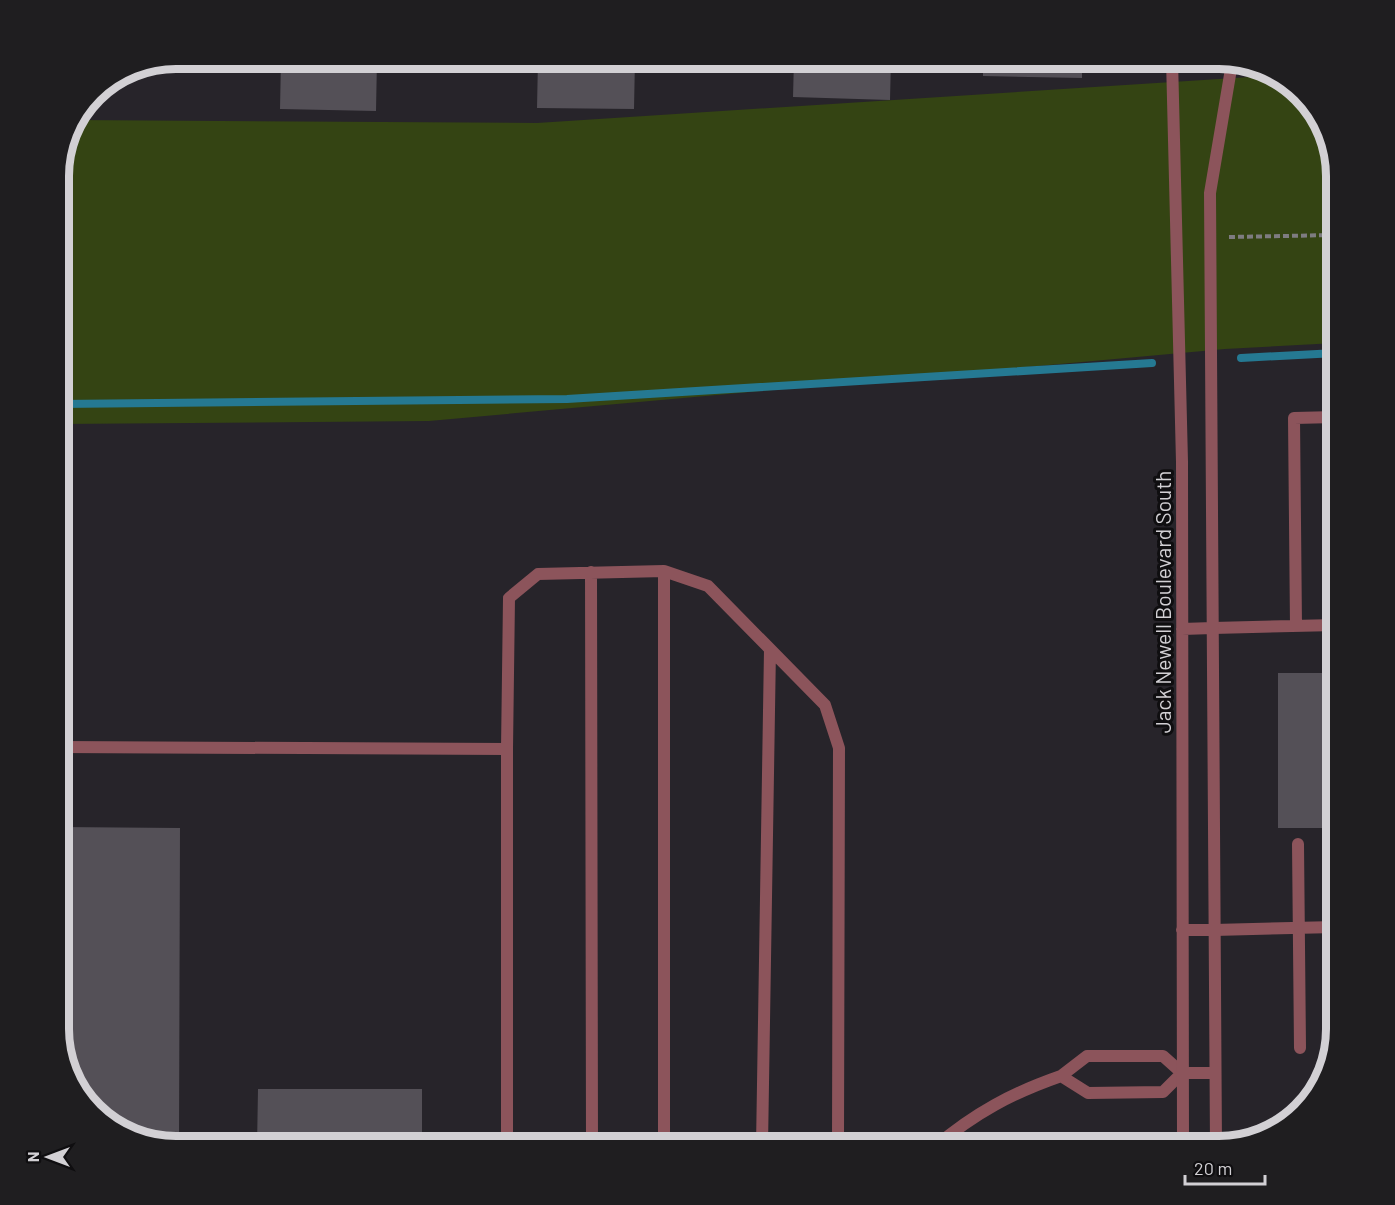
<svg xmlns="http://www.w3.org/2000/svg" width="1395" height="1205" font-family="Barlow,sans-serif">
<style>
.green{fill:#344413}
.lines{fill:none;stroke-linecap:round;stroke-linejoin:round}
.stream{stroke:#257992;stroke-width:8}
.building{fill:#545057}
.path{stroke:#7e7c81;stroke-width:4;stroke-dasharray:6 3;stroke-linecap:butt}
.service{stroke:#8c545b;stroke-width:12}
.minor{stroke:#8c545b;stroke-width:12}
.labels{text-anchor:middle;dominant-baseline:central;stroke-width:6;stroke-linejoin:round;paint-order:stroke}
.street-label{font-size:21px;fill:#d2d0d4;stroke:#0f0e10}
.rim{fill:none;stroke:#d2d0d4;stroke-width:8}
</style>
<rect width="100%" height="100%" fill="#27242a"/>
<!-- green -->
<path class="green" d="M1266,76L1297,88L1327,131L1336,176V343L1225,349L429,421L59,424V168L74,120L537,123Z"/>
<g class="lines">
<!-- stream -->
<path class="stream" d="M1241,358L1336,353
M59,404L567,399L1152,363"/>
</g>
<!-- building -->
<path class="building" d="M281,59H377L376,111L280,109Z
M538,59H635L634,109L537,108Z
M794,59H891L890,100L793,97Z
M983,59H1082V78L983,76Z
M1278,673H1336V828H1278Z
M59,827L180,828L179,1146L98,1117L70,1081L59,1037Z
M258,1089H422V1146H257Z"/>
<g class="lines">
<!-- path -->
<path class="path" d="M1229,237L1336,235"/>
<!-- service -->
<path class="service" d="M731,59V65
M591,572L592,1146
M1296,626L1294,418L1336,417
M1213,628L1336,625
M59,747L507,749V1146
M507,749L509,598L538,574L664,571L708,586L825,705L839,748L838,1138L848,1146
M1298,844L1300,1048
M1214,930L1336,927
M1087,1056H1163L1182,1073L1163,1092L1088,1093L1061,1076Z
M664,1146V571
M762,1146L770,649
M825,1146L838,1138
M936,1146C975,1113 1012,1093 1061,1076"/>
<!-- minor -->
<path class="minor" d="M1172,59L1182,462L1183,1146
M1182,629L1213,628
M1182,930H1214
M1182,1073H1215
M1216,1146L1210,193L1232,63"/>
</g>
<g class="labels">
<!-- street labels -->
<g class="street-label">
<text transform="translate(1162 602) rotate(-90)">Jack Newell Boulevard South</text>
</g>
</g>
<!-- crop -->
<path d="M0 0H1395V1205H0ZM176 69H1219A107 107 0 0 1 1326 176V1029A107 107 0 0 1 1219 1136H176A107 107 0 0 1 69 1029V176A107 107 0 0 1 176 69Z" fill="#1f1e20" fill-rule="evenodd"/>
<path class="rim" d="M176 69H1219A107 107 0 0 1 1326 176V1029A107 107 0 0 1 1219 1136H176A107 107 0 0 1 69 1029V176A107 107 0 0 1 176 69Z"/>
<!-- north arrow -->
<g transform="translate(48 1157) rotate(270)" stroke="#0f0e10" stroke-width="4.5" paint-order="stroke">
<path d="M0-4.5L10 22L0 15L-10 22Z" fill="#d2d0d4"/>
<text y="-9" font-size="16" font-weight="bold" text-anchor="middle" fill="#d2d0d4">N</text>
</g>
<!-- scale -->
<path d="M1185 1175v9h80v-9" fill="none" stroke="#d2d0d4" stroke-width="3"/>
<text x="1194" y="1175" font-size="18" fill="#d2d0d4" stroke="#0f0e10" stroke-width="4.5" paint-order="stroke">20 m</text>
</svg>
